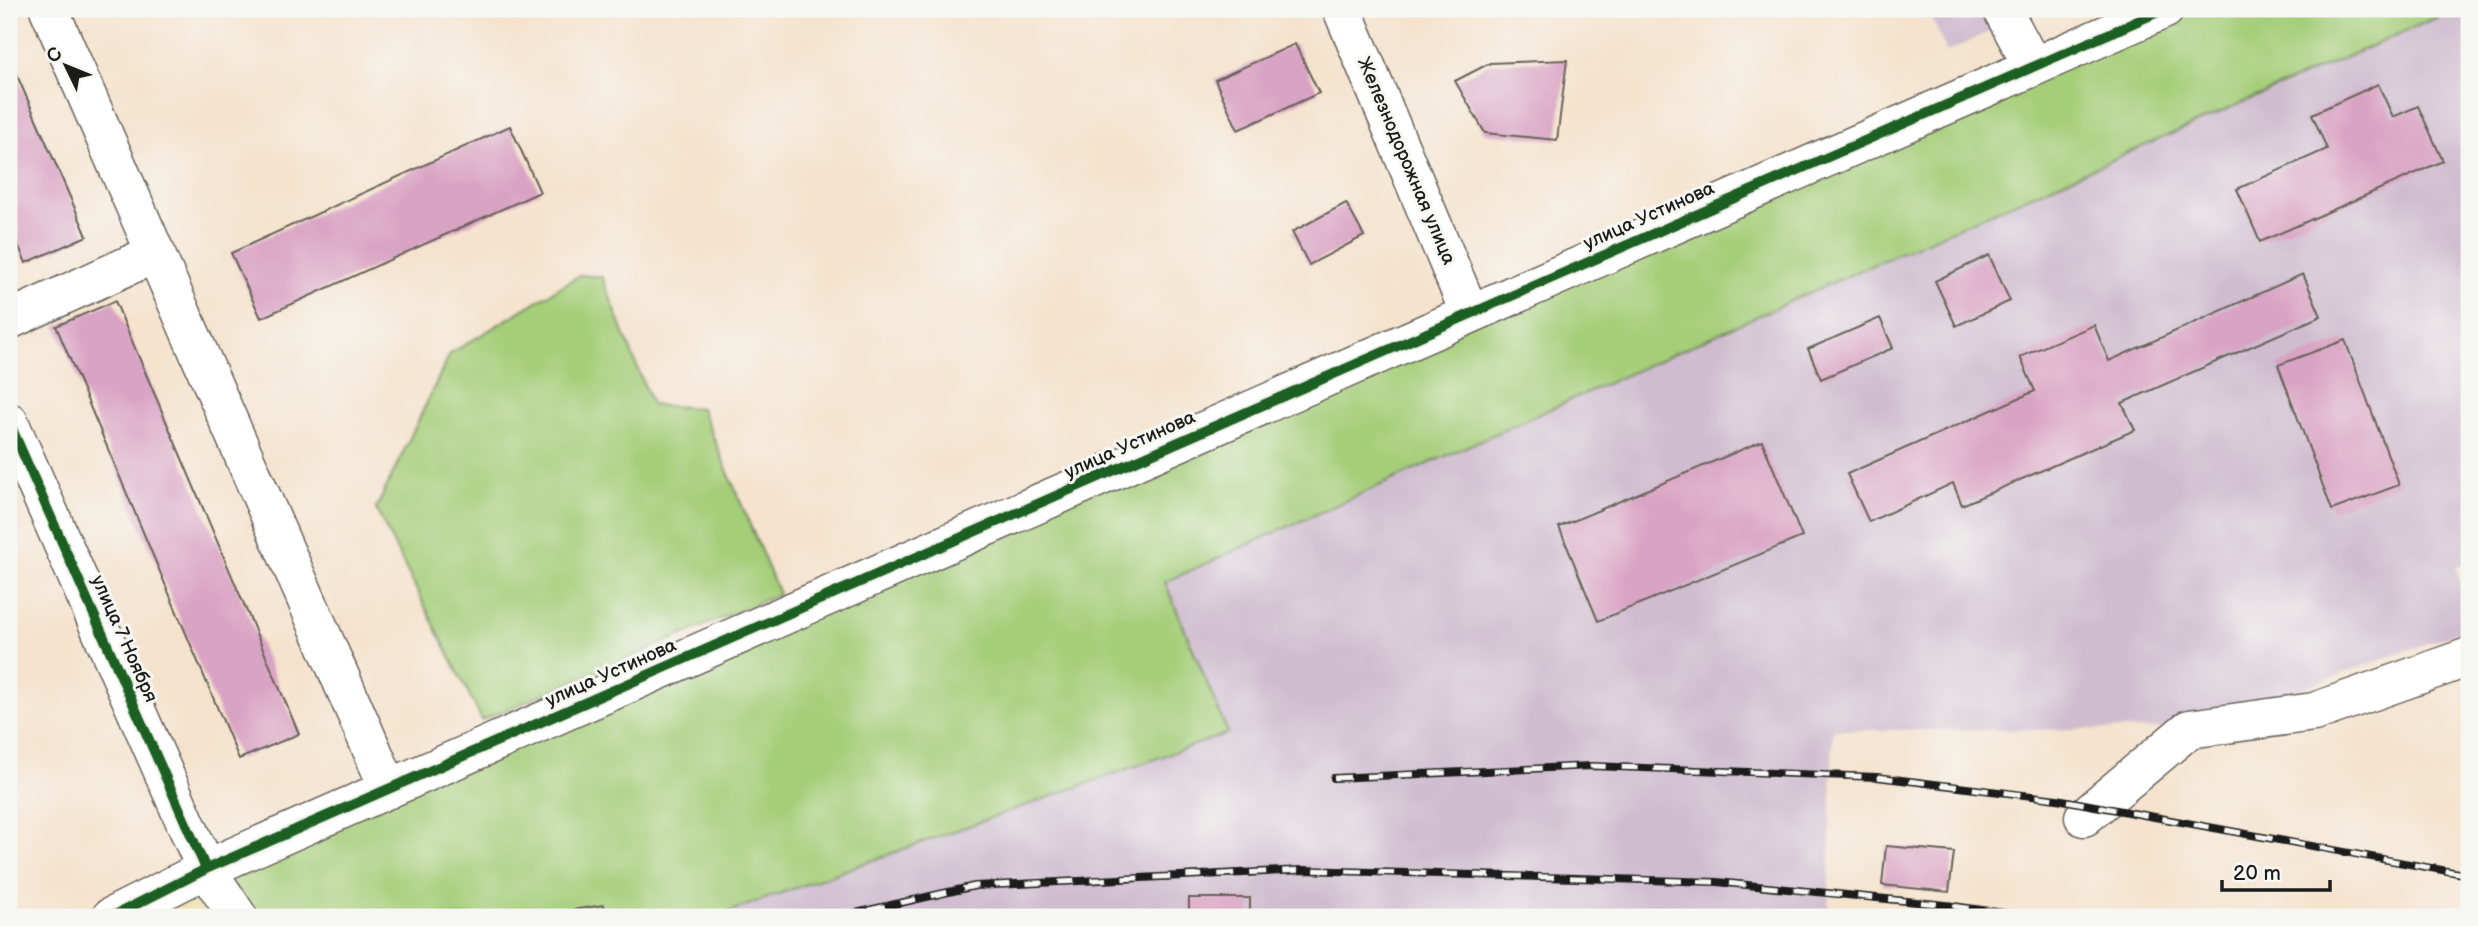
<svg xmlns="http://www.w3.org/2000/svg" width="2478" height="926" font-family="'Balsamiq Sans',sans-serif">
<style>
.industrial{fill:#cfbdcf}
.green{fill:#a5ce79;stroke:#60754a;stroke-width:2}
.sand{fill:#eeda9e;stroke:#857b5d;stroke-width:2}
.building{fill:#d9a3c3}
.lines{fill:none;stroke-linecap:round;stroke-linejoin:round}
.minor-casing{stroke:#68625a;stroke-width:41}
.minor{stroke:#fff;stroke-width:38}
.rail-casing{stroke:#1c1c1c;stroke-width:8}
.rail{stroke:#f6f6f2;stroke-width:5;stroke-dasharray:16;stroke-linecap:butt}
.cycleway-casing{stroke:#f6f6f2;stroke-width:15}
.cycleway{stroke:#1b5e20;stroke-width:10}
.labels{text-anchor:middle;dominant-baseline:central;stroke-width:6;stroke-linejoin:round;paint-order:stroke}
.street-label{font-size:19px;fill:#1c1c1c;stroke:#f6f6f2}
</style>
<rect width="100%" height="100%" fill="#f6f6f2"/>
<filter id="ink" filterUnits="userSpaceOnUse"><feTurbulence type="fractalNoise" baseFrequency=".0143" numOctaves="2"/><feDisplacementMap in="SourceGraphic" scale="14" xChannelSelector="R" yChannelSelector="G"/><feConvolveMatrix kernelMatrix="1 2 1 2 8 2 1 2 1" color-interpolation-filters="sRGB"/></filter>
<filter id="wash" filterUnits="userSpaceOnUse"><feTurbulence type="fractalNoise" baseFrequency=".00686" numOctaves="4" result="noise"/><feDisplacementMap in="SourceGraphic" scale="28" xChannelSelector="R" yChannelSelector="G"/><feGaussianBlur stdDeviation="1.57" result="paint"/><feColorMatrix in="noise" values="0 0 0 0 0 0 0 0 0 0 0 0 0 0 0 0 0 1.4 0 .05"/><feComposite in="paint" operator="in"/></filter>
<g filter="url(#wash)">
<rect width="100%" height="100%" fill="#f5e3ce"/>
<!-- industrial -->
<path class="industrial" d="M1927,9H2037L1947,52Z
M2456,9H2469V561L2456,567L2469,620V628L2189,729L1833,730L1828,917H714L1228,733L1165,582L1804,295Z"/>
<!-- green -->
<path class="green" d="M2165,9H2456L1804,295L1165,582L1228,733L714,917H238L206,869Z
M580,275L602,277L652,405L701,408L779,594L482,720L376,509L450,354Z"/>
<!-- sand -->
<path class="sand" d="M206,869L238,917H111Z"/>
<g id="blocks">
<!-- building -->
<path class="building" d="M1295,44L1319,93L1238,130L1215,80Z
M9,57L87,236L26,263L9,224Z
M1567,60L1557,140L1485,133L1455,81L1490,63Z
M2378,84L2393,117L2418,106L2443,161L2260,242L2237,189L2327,149L2312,114Z
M510,126L540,192L261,318L231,253Z
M1346,203L1364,236L1309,265L1292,232Z
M1989,255L2010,301L1956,326L1935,281Z
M2303,274L2321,316L2122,403L2135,430L1962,505L1953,483L1869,522L1847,474L2035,391L2020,357L2094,325L2109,361Z
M115,301L299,734L239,759L56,326Z
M1880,318L1893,348L1821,379L1808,349Z
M2345,340L2399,485L2332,510L2278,365Z
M1762,441L1802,537L1598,621L1559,527Z
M1886,846L1954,852L1949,892L1882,885Z
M1189,898H1250V917H1189Z
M604,905V917H533V916Z"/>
</g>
</g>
<g filter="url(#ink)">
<use href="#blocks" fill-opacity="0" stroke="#68625a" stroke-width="2"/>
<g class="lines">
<defs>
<path id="minor" d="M49,9L389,789
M1342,9L1470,314
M2002,9L2033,67
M9,320L156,253
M9,422L206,869L238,917
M2084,817L2189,729L2314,712L2469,657
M111,917L206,869L2165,9"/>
</defs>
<!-- minor casing -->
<use href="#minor" class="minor-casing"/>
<!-- minor -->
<use href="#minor" class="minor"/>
<defs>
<path id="rail" d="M1334,778L1591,766L1877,777L2057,799L2469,875
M838,917L975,886L1303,870L1717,882L1946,905L2032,917"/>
</defs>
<!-- rail casing -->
<use href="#rail" class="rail-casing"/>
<!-- rail -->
<use href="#rail" class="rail"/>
<defs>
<path id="cycleway" d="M9,422L206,869
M111,917L206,869L2165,9"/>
</defs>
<!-- cycleway casing -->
<use href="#cycleway" class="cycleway-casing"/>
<!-- cycleway -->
<use href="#cycleway" class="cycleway"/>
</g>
</g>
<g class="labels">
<!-- street labels -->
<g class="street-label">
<text transform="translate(1406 161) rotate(67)">Железнодорожная улица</text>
<text transform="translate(1649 216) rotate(-24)">улица Устинова</text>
<text transform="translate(1130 445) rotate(-24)">улица Устинова</text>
<text transform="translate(124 639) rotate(66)">улица 7 Ноября</text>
<text transform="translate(611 673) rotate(-24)">улица Устинова</text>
</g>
</g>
<!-- margin -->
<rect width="2478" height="926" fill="none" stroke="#f6f6f2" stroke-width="35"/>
<!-- north arrow -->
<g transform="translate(66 66) rotate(313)" stroke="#f6f6f2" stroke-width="5" paint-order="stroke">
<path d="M0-5L12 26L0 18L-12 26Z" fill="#1c1c1c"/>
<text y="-10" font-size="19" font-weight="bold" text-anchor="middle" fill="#1c1c1c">С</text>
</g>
<!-- scale -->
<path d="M2222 880v10h108v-10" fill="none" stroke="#1c1c1c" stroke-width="3.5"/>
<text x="2233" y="880" font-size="21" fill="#1c1c1c" stroke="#f6f6f2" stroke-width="5" paint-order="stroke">20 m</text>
</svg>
